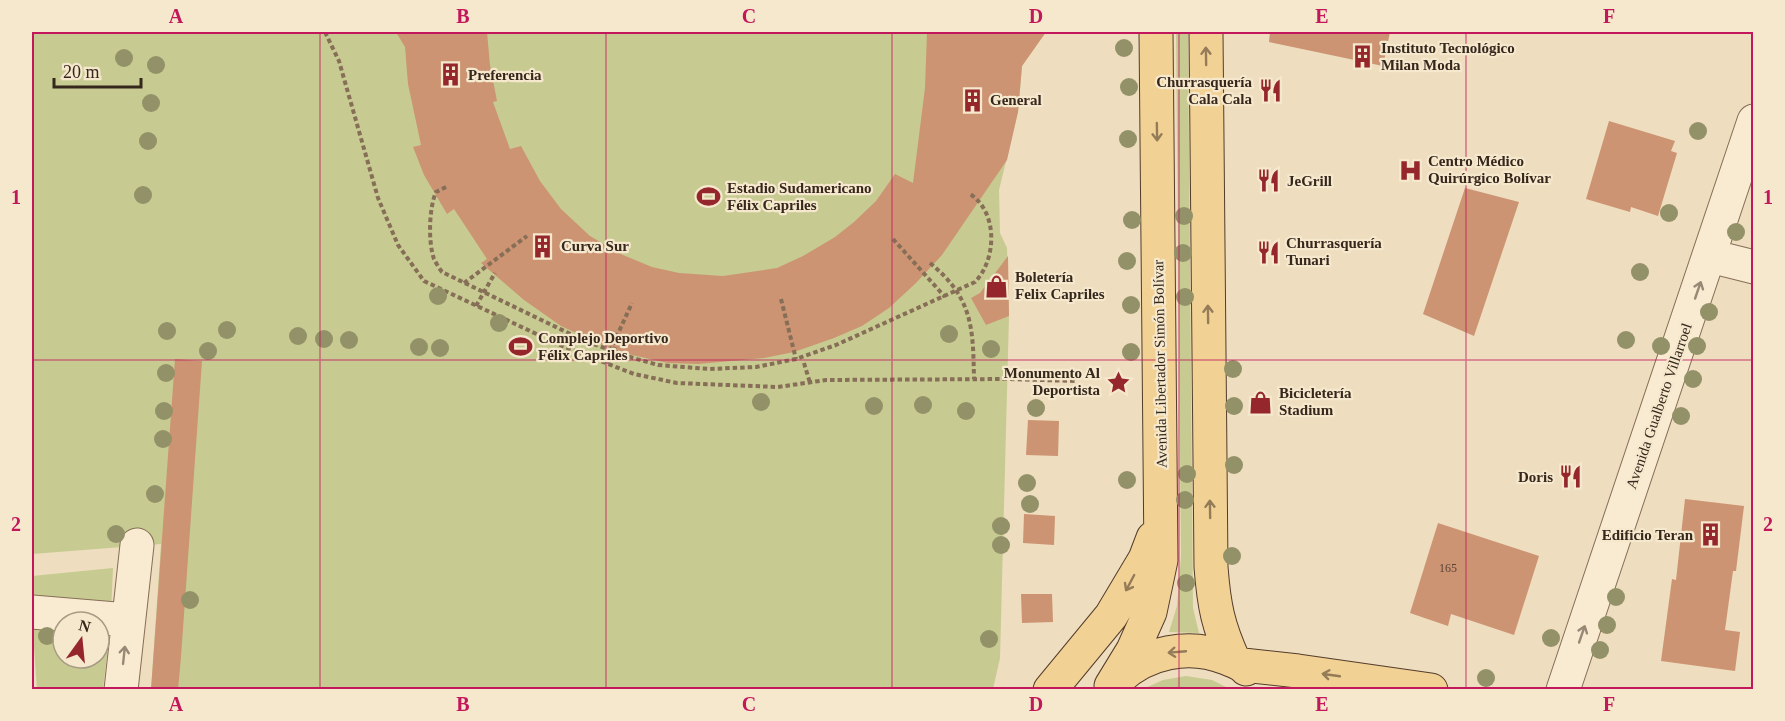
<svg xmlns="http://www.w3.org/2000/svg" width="1785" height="721" font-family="'Times New Roman',serif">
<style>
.green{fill:#c7cb92}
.building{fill:#cc9473}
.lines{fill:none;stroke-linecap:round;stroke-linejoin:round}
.minor-casing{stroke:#866e57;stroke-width:35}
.major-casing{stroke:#533c2b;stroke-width:35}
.path{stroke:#866e57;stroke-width:4;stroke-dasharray:4.5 3;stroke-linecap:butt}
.minor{stroke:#f9ebd1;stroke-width:33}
.major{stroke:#f2d194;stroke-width:33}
.path-bridge{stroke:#866e57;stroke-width:4;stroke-dasharray:4.5 3;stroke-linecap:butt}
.tree{fill:#939168}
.oneway{stroke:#947c58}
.oneway2{stroke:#978976}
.grid{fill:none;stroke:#c2185b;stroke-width:1.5;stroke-opacity:0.55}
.labels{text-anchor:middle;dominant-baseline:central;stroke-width:4.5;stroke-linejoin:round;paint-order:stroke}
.number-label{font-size:12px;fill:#5b4232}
.poi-label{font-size:15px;font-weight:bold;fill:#35271c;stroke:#f5e8cd;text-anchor:start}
.street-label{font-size:15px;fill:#35271c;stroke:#f5e8cd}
.neatline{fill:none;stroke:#c2185b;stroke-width:2}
.grid-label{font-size:20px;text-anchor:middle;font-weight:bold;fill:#c2185b}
</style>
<rect width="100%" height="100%" fill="#eeddbe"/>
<!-- green -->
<path class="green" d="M32,32H1046L1022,66L1018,112L999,190L1000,233L1007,248L1009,316L1000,658L993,689H151L161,544L32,554Z
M1176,32H1188L1193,608L1199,633L1169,632L1177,606L1181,556Z
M113,568L111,612L32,604V576Z
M32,620L63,624V658H99V629L110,630L103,689H37Z
M1186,676L1212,680L1230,689H1143L1163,680Z"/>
<!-- building -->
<path class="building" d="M396,32H487L490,65L497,101L493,102L510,149L521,146L540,181L561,209L590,236L623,255L652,267L679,273L723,276L777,268L803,256L835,237L854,222L876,201L895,174L913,183L925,88L927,32H1046L1022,66L1018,112L1007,160L942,255L916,283L889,308L862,326L834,338L794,352L764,358L698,364L668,363L632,355L600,344L561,326L524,300L481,263L487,259L454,209L447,214L424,175L413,147L421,145L408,84L405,47Z
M1270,32H1390L1383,66L1269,42Z
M1609,121L1675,141L1671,151L1677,153L1658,216L1631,207L1630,212L1586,199Z
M1465,188L1519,202L1474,336L1423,314Z
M1008,256L1009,316L986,325L971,298L980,293Z
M175,359L202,361L181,657L178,690H151Z
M1028,420L1059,421L1058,456L1026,455Z
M1685,499L1744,506L1736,571H1733L1725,630L1740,632L1735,671L1661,661L1672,579L1676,580Z
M1024,514L1055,516L1054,545L1023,543Z
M1438,523L1539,556L1514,635L1451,614L1448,626L1410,613Z
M1021,594H1052L1053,622L1022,623Z"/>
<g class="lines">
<defs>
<path id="minor" d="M1710,256L1754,267
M32,612L128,620
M121,690L137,545
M1563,690L1754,121"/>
<path id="major" d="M1206,32L1211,567C1214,606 1218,626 1234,661
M1243,665L1298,671L1431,690
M1118,679C1146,652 1189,643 1226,658C1233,661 1241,663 1246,669
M1111,686L1133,650L1150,612L1161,560L1156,32
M1050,690L1111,616L1145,559L1153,538"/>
</defs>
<!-- minor casing -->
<use href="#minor" class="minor-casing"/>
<!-- major casing -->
<use href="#major" class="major-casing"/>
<!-- path -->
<path class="path" d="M325,32L339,61L378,198L398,245L424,281L562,346L634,374L677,383L778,387L826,380L1008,379L1076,381
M893,239L945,297
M930,263C973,298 973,328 974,379
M781,299L796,359
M476,306L495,273
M610,351L632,303
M804,363L810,383
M608,364L615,347"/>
<!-- minor -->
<use href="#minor" class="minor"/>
<!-- major -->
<use href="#major" class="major"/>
<!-- path-bridge -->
<path class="path-bridge" d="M446,187L436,192C429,208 428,242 434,259C436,263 439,268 442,272L585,341L633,358L658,365L709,369L756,367L796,359L836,345L975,282C997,259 998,212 970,194
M464,283L527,236"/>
</g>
<!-- trees -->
<g class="tree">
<circle cx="1124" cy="48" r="9"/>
<circle cx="124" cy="58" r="9"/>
<circle cx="156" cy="65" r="9"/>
<circle cx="1129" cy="87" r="9"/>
<circle cx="151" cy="103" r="9"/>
<circle cx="1698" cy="131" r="9"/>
<circle cx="1128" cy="139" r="9"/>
<circle cx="148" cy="141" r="9"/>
<circle cx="143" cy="195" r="9"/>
<circle cx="1669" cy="213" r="9"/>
<circle cx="1184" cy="216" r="9"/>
<circle cx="1132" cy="220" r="9"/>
<circle cx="1736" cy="232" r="9"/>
<circle cx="1183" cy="253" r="9"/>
<circle cx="1127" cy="261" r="9"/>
<circle cx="1640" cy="272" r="9"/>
<circle cx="438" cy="296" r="9"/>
<circle cx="1185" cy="297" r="9"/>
<circle cx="1131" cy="305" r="9"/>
<circle cx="1709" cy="312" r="9"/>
<circle cx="499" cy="323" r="9"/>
<circle cx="227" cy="330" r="9"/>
<circle cx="167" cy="331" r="9"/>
<circle cx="949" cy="334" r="9"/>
<circle cx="298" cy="336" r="9"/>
<circle cx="324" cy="339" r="9"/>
<circle cx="349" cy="340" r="9"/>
<circle cx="1626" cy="340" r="9"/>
<circle cx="1661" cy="346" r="9"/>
<circle cx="1697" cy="346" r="9"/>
<circle cx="419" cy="347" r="9"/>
<circle cx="440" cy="348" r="9"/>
<circle cx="991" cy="349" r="9"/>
<circle cx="208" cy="351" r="9"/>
<circle cx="1131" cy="352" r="9"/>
<circle cx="1233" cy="369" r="9"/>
<circle cx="166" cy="373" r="9"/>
<circle cx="1693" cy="379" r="9"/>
<circle cx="761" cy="402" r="9"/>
<circle cx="923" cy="405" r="9"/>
<circle cx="874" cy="406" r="9"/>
<circle cx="1234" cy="406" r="9"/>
<circle cx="1036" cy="408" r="9"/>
<circle cx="164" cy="411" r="9"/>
<circle cx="966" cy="411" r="9"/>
<circle cx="1681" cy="416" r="9"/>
<circle cx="163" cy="439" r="9"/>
<circle cx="1234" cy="465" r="9"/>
<circle cx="1187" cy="474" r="9"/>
<circle cx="1127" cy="480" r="9"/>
<circle cx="1027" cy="483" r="9"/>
<circle cx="155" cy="494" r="9"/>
<circle cx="1185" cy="500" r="9"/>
<circle cx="1030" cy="504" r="9"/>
<circle cx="1001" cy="526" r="9"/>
<circle cx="116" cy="534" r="9"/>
<circle cx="1001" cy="545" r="9"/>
<circle cx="1232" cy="556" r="9"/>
<circle cx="1186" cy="583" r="9"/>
<circle cx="1616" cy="597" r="9"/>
<circle cx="190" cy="600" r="9"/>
<circle cx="1607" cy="625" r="9"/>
<circle cx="47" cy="636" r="9"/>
<circle cx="1551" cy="638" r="9"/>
<circle cx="989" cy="639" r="9"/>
<circle cx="1600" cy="650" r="9"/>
<circle cx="1486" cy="678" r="9"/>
</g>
<!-- one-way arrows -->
<defs><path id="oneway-shaft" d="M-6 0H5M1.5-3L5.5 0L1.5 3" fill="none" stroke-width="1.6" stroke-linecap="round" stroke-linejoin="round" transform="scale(1.5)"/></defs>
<g class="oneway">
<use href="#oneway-shaft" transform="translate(1206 56) rotate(-91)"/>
<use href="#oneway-shaft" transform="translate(1157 132) rotate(89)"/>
<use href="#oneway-shaft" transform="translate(1208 314) rotate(-91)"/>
<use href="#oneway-shaft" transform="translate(1210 509) rotate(-91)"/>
<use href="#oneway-shaft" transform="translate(1130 583) rotate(118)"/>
<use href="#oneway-shaft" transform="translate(1177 652) rotate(175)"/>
<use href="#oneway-shaft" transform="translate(1331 675) rotate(-172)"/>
</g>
<g class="oneway2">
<use href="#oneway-shaft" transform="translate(1698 290) rotate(-71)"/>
<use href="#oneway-shaft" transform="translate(1582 634) rotate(-71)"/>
<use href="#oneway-shaft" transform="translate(124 655) rotate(-84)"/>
</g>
<!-- grid -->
<path class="grid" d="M320,32V690M606,32V690M892,32V690M1179,32V690M1466,32V690M32,360H1754"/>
<!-- icons -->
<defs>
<symbol id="building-bare" viewBox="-9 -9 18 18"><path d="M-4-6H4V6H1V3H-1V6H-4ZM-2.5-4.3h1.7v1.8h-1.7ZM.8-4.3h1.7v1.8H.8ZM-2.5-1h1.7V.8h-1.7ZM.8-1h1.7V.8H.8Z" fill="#95272c" stroke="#f5e8cd" stroke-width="2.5" paint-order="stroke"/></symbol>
<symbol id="restaurant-bare" viewBox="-9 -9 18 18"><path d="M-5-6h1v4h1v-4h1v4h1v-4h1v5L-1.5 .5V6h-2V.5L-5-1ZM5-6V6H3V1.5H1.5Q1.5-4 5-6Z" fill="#95272c" stroke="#f5e8cd" stroke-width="2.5" paint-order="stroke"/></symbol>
<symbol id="hospital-bare" viewBox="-9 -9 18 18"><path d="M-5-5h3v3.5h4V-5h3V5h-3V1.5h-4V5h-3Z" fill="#95272c" stroke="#f5e8cd" stroke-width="2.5" paint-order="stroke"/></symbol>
<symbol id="stadium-bare" viewBox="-9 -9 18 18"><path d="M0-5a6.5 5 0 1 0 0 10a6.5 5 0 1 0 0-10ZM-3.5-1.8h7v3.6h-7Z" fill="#95272c" stroke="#f5e8cd" stroke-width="2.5" paint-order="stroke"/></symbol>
<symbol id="shop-bare" viewBox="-9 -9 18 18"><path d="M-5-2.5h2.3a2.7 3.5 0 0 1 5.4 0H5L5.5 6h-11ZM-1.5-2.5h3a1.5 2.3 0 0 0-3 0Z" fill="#95272c" stroke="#f5e8cd" stroke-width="2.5" paint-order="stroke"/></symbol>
<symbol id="sight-bare" viewBox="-9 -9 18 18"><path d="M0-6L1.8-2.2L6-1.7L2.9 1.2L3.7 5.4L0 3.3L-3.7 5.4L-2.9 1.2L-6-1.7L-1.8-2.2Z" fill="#95272c" stroke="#f5e8cd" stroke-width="2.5" paint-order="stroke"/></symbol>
</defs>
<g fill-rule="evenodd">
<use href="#building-bare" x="1346" y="40" width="33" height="33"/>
<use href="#building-bare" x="434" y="58" width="33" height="33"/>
<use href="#restaurant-bare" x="1254" y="74" width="33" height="33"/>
<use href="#building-bare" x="956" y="84" width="33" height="33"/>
<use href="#hospital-bare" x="1394" y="154" width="33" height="33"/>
<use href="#restaurant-bare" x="1252" y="164" width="33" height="33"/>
<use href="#stadium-bare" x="692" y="180" width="33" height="33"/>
<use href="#building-bare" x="526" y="230" width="33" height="33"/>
<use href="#restaurant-bare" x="1252" y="236" width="33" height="33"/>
<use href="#shop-bare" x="980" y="270" width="33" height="33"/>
<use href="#stadium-bare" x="504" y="330" width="33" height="33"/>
<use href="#sight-bare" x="1102" y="366" width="33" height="33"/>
<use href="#shop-bare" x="1244" y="386" width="33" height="33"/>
<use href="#restaurant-bare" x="1554" y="460" width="33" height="33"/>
<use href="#building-bare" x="1694" y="518" width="33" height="33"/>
</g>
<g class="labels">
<!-- number labels -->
<g class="number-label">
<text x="1448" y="568">165</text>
</g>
<!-- poi labels -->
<g class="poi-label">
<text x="1381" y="48">Instituto Tecnológico<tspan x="1381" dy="17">Milan Moda</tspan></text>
<text x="468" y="75">Preferencia</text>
<text x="1252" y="82" text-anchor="end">Churrasquería<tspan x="1252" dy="17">Cala Cala</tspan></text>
<text x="990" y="100">General</text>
<text x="1428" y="161">Centro Médico<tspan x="1428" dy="17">Quirúrgico Bolívar</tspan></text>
<text x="1287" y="181">JeGrill</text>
<text x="727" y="188">Estadio Sudamericano<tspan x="727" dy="17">Félix Capriles</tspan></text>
<text x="1286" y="243">Churrasquería<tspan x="1286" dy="17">Tunari</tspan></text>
<text x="561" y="246">Curva Sur</text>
<text x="1015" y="277">Boletería<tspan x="1015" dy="17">Felix Capriles</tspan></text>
<text x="538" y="338">Complejo Deportivo<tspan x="538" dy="17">Félix Capriles</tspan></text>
<text x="1100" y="373" text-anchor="end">Monumento Al<tspan x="1100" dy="17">Deportista</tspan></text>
<text x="1279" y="393">Bicicletería<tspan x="1279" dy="17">Stadium</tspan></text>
<text x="1553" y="477" text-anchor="end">Doris</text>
<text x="1693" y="535" text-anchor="end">Edificio Teran</text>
</g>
<!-- street labels -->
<g class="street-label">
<text transform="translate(1160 364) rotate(-91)">Avenida Libertador Simón Bolívar</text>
<text transform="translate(1659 406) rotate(-71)">Avenida Gualberto Villarroel</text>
</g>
</g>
<!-- border -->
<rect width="1785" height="721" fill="none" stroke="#f5e8cd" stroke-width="66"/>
<!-- north arrow -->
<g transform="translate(81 640) rotate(15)"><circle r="28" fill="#f5e8cd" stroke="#a89b86" stroke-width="1.5"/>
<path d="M0-4.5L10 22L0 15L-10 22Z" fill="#95272c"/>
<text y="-9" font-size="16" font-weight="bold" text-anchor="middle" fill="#35271c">N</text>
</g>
<!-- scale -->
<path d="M54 78v9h87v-9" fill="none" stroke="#35271c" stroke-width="3"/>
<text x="63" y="78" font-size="18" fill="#35271c" stroke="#f5e8cd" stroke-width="4.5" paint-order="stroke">20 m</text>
<rect x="33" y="33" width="1719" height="655" class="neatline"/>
<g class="grid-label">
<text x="176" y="23">A</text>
<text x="463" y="23">B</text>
<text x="749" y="23">C</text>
<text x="1036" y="23">D</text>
<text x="1322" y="23">E</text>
<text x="1609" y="23">F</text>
<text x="16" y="204">1</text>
<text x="1768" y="204">1</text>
<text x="16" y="531">2</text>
<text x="1768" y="531">2</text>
<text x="176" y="711">A</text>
<text x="463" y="711">B</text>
<text x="749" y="711">C</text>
<text x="1036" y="711">D</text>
<text x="1322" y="711">E</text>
<text x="1609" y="711">F</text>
</g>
</svg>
